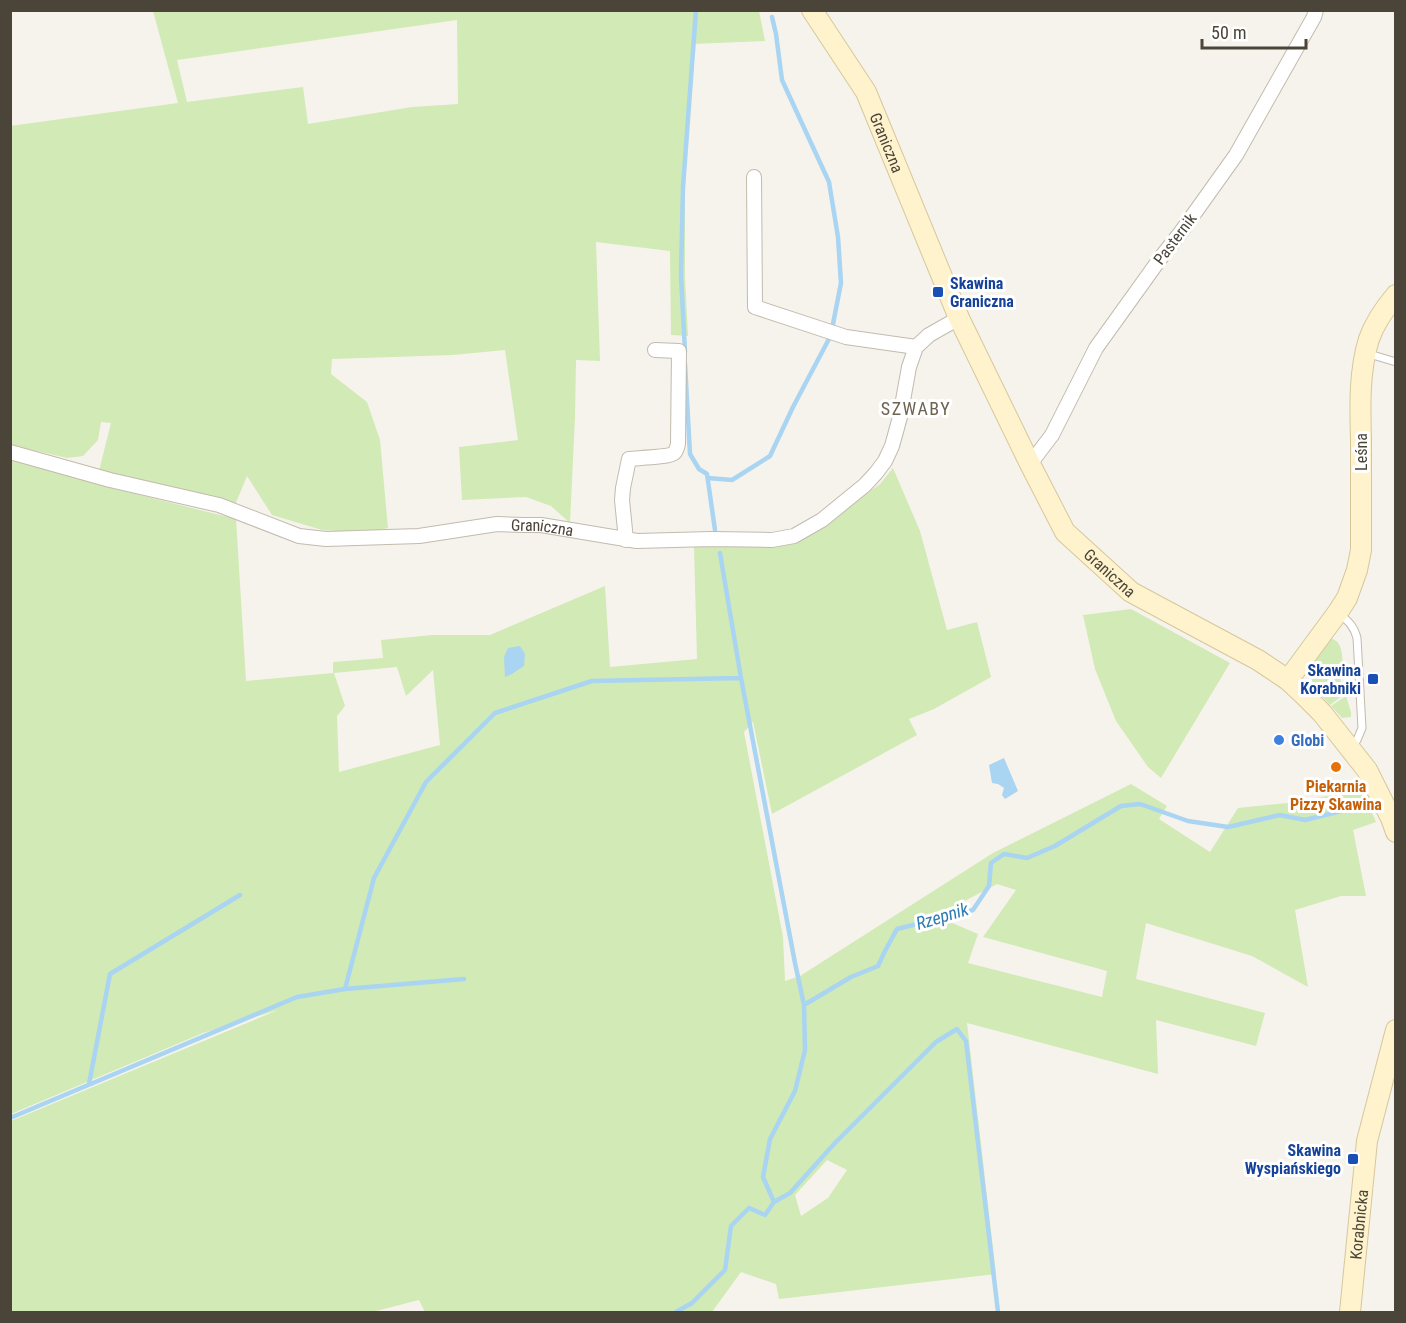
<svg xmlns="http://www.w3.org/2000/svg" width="1406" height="1323" font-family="'Roboto Condensed',sans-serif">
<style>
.green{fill:#d2eab5;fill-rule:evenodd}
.water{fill:#a9d4f2}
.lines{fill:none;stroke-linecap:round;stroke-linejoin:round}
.stream{stroke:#a9d4f2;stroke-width:4.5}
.lane-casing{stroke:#c2bbae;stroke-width:9}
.street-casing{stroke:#c2bbae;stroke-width:16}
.secondary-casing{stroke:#d6c79b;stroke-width:22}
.lane{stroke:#fff;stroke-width:7}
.street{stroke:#fff;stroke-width:14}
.secondary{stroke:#fff3cd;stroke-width:20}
.transit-dot{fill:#1a4fb4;stroke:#fff;stroke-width:2}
.shop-dot{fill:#3f7fe0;stroke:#fff;stroke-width:2}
.food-dot{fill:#e8710a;stroke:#fff;stroke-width:2}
.labels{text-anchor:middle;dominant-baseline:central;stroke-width:6;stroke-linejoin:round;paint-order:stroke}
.street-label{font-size:16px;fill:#4b4439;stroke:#fff}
.transit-label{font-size:16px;font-weight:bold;fill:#164399;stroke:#fff;text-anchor:end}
.shop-label{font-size:16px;font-weight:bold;fill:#366cbe;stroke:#fff;text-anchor:start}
.food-label{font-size:16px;font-weight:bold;fill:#c56008;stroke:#fff}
.neighbourhood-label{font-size:18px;letter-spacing:1.5px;fill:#6e6250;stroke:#fff}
.water-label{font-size:18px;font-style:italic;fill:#2e7ab2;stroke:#fff}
</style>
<rect width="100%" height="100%" fill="#f6f3ec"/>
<!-- green -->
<path class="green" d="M153,11H759L765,41L693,44L685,187V277L688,336L671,335L670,251L596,242L600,361L576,360L575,417L570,523L551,506L526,497L462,500L459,447L518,440L505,350L453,355L332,359L331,374L367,402L380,440L388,528L366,533L322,530L272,515L247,476L235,505L99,471L111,423L101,422L98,440L83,456L67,458L11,445L10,126L178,103ZM457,20L458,104L412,107L308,124L303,87L187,102L177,60Z
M10,458L89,478L116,489L236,519L246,681L333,673V662L383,658L381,640L432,635H490L605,586L610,667L697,659L694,547L824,525L880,484L893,468L920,531L947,630L977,622L991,677L934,709L909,719L917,735L772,814L753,722L744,732L783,937L785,981L800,976L993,853L1131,784L1167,806L1159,819L1210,852L1238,808L1288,803L1362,790L1376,822L1353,830L1366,896H1341L1295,910L1308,987L1252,956L1146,923L1136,979L1265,1013L1256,1046L1156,1020L1158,1074L967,1023L996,1274L779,1299L776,1284L741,1272L712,1312H425L419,1300L372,1312H11V1121L278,1010L203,1033L11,1114ZM397,667L406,696L433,670L440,745L339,772L337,716L345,706L334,673ZM997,884L1016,890L983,937L1107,971L1102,997L968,963L978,934L936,916ZM827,1160L847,1170L828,1198L801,1216L795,1195Z
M1131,609L1230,663L1161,778L1148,767L1116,721L1095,669L1083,615Z
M1331,639C1342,640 1342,655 1343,664L1339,665L1342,696L1330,705C1314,687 1302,677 1318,654C1322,648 1325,642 1331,639Z
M1346,696L1351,712V717L1342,718L1331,706Z"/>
<!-- water -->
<path class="water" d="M520,646L525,654L524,666L512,674L505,677L504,657L508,648Z
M1004,758L1018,791L1005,799L1002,795L1004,788L998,784L992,783L989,765Z"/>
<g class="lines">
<!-- stream -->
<path class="stream" d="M772,17L776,34L782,80L829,182L838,237L841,283L832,329
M685,352L681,276L683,187L696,10
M685,364L690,454L699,469L707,474L715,530
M708,478L732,480L770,456L793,407L830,337
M720,553L741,678L795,963L804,1005
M345,989L374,878L426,782L495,713L592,681L741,678
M89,1084L110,974L240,895
M10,1118L297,997L345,989L464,979
M774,1202L790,1193L835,1143L936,1042L957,1029L966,1041L998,1312
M676,1312L692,1303L725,1270L731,1226L749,1208L765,1215L774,1202L763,1177L770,1139L795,1091L805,1050L804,1005L851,977L878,966L885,951L897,929L973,910L989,886L991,863L1004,854L1027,858L1055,846L1121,806L1140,804L1188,821L1228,827L1280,815L1305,820L1378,802"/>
<defs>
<path id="lane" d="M1366,353L1396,362
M1340,614C1348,621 1354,626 1357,638L1362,728L1357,740L1351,745"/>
<g id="street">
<path d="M754,177L755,307L846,337L916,347"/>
<path id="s1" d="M10,452L110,480L219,505L299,536L326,539L419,536L497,524L524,525H541L637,541L711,539L772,540L794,536L822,520L865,485L876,473L885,461L892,446L900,417L909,367L916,347L929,335L959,318"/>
<path d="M1030,464L1052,435L1096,348L1162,256L1181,232L1236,155L1314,17L1316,10"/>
<path d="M626,540L622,500L623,488L629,459C637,458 670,457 674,453C677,450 677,447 678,444L679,351L655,350"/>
</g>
<g id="secondary">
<path id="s2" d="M812,10L866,92L959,318L1030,464L1065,532L1131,592L1258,660L1288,680L1305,696L1322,713L1367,770L1391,818L1396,832"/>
<path d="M1288,680L1338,612L1347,598L1357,570L1361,550C1361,513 1361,476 1361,439C1360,406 1359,371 1369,339C1375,322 1385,308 1396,295"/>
<path id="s3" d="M1350,1312L1367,1141L1396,1030"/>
</g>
</defs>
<!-- lane casing -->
<use href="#lane" class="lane-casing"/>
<!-- street casing -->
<use href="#street" class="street-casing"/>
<!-- secondary casing -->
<use href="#secondary" class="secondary-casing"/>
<!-- lane -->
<use href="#lane" class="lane"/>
<!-- street -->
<use href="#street" class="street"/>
<!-- secondary -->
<use href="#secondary" class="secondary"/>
</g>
<!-- markers -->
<g class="transit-dot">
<rect x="932" y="286" width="12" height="12" rx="3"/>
<rect x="1367" y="673" width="12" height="12" rx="3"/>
<rect x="1347" y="1153" width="12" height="12" rx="3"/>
</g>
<circle class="shop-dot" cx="1279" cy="740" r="6"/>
<circle class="food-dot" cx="1336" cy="767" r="6"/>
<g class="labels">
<!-- street labels -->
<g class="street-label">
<text stroke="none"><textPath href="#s2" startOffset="153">Graniczna</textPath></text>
<text transform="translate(1175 239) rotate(-53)">Pasternik</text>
<text transform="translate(1361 452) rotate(-90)">Leśna</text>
<text stroke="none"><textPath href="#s1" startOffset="546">Graniczna</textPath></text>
<text stroke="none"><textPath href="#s2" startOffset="642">Graniczna</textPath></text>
<text stroke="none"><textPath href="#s3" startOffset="88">Korabnicka</textPath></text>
</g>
<!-- transit labels -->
<g class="transit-label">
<text x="950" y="283" text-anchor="start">Skawina<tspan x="950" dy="18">Graniczna</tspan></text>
<text x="1361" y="670">Skawina<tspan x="1361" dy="18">Korabniki</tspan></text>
<text x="1341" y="1150">Skawina<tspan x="1341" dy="18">Wyspiańskiego</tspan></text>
</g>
<!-- shop labels -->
<g class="shop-label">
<text x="1291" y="740">Globi</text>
</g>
<!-- food labels -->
<g class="food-label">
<text x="1336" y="786">Piekarnia<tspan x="1336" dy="18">Pizzy Skawina</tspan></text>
</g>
<!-- neighbourhood labels -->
<g class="neighbourhood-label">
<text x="916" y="408">SZWABY</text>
</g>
<!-- water labels -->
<g class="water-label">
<text transform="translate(942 916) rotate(-17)">Rzepnik</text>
</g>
</g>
<!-- border -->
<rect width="1406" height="1323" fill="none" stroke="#4b4439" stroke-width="24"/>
<!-- scale -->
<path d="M1202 39v9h104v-9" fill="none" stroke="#4b4439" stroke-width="3"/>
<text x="1211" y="39" font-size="18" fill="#4b4439" stroke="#ffffff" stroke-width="4.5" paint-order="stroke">50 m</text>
</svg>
